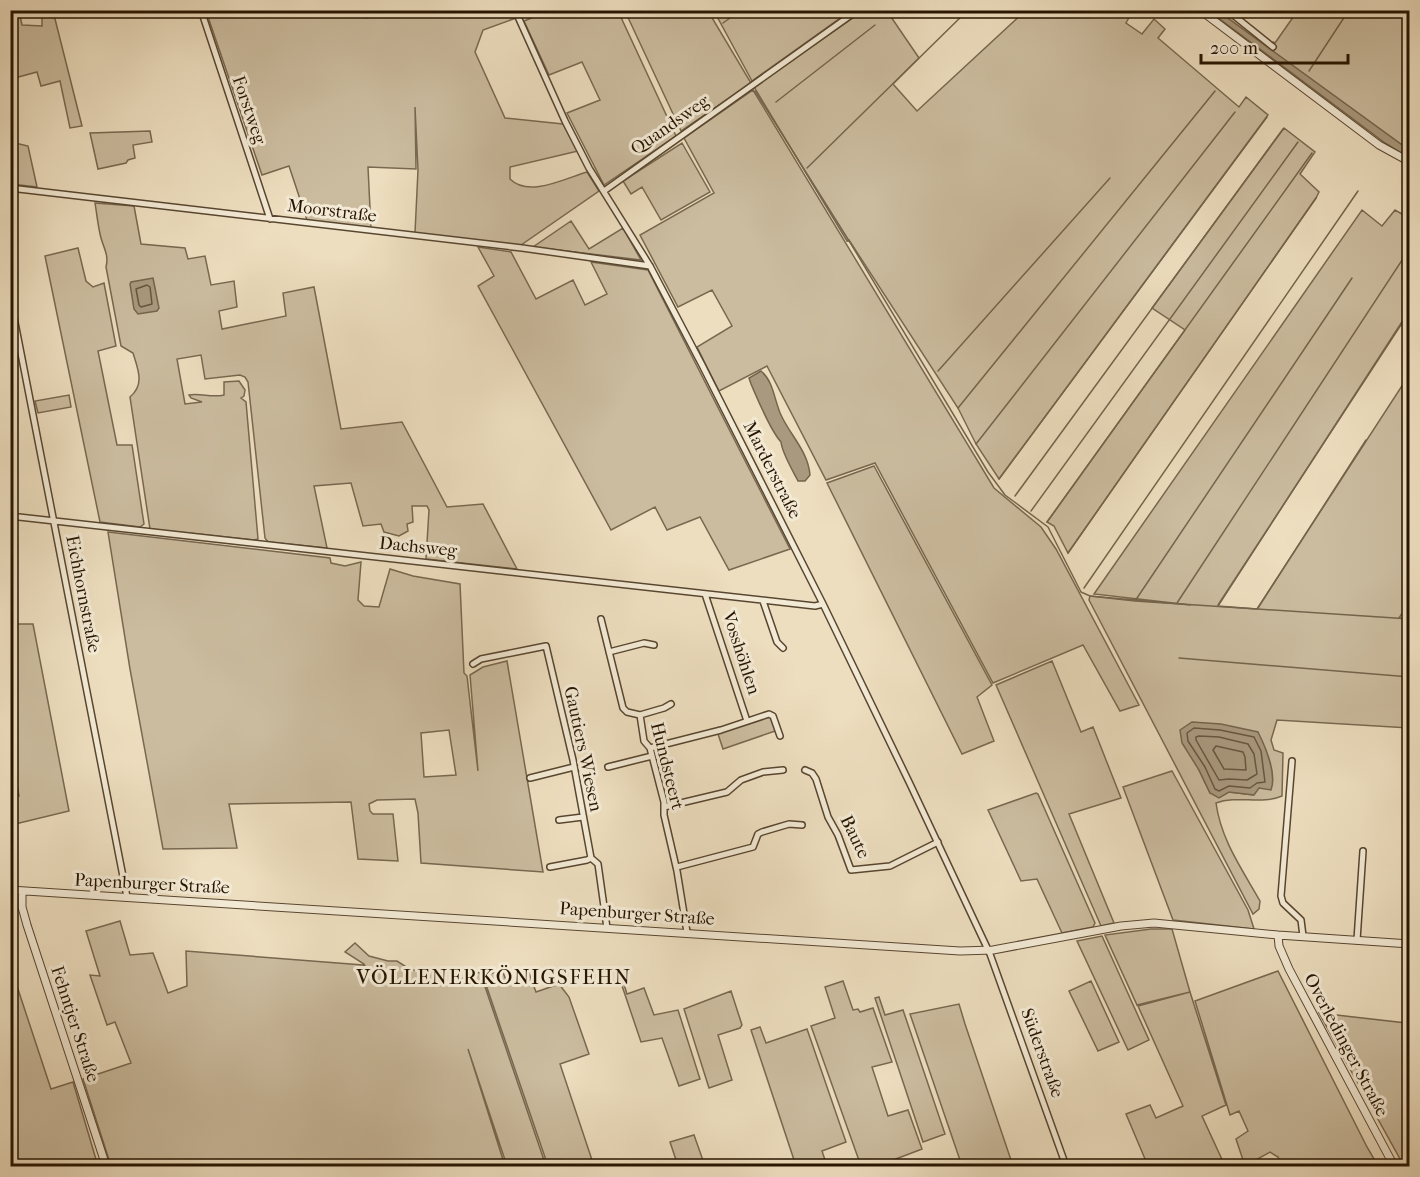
<svg xmlns="http://www.w3.org/2000/svg" width="1420" height="1177" font-family="'IM FELL French Canon',serif">
<style>
.green{fill:#cbbc9f;stroke:#786850;stroke-width:1.5;fill-rule:evenodd}
.water{fill:#a9997e;stroke:#75644c;stroke-width:1.5}
.lines{fill:none;stroke-linecap:round;stroke-linejoin:round}
.shore{stroke:#68563f;stroke-width:1.5}
.stream{stroke:#75644c;stroke-width:1.5}
.minor-casing{stroke:#584630;stroke-width:8}
.tertiary-casing{stroke:#584630;stroke-width:9}
.minor{stroke:#f3ead5;stroke-width:5}
.tertiary{stroke:#f3ead5;stroke-width:7}
.labels{text-anchor:middle;dominant-baseline:central;stroke-width:6;stroke-linejoin:round;paint-order:stroke}
.street-label{font-size:18px;fill:#261400;stroke:#f3ead5}
.quarter-label{font-size:21px;letter-spacing:1.5px;fill:#261400;stroke:#f3ead5}
</style>
<rect width="100%" height="100%" fill="#eddebf"/>
<filter id="stains"><feTurbulence type="fractalNoise" baseFrequency=".00333" numOctaves="4"/><feColorMatrix values="0 0 0 0 .2 0 0 0 0 .09 0 0 0 0 .02 0 0 0 .5 -.17"/></filter>
<radialGradient id="worn" r=".72"><stop offset=".6" stop-color="#630" stop-opacity="0"/><stop offset="1" stop-color="#630" stop-opacity=".3"/></radialGradient>
<!-- green -->
<path class="green" d="M364,10L365,18L415,10L512,11L516,18L483,30L475,52L505,118L563,124L578,151L510,167V179C529,198 566,178 587,172L599,191L521,245L415,233L418,170L415,107L416,169L368,167L371,229L307,220L289,166L262,175L206,11Z
M10,11H19L22,25L42,26V11H53L82,126L70,128L60,81L41,86L37,72L11,79Z
M549,11H618L676,136L604,185L567,113L600,100L582,62L549,75L524,21Z
M625,11H708L751,83L681,131Z
M714,11H850L752,81Z
M863,11H887L919,58L893,84L917,111L1025,11H1127L1131,14L1126,23L1142,34L1154,19L1165,29L1158,38L1239,107L1246,97L1268,115L999,479L976,444L958,408L849,240L847,241L754,87Z
M1205,11H1223L1270,46L1273,42L1275,43L1296,13L1294,11H1409V161L1408,157L1385,146Z
M753,90L994,488L1041,527L1056,549L1139,705L1120,711L1083,645L993,683L875,463L826,480L767,366L719,391L697,347L732,326L712,290L678,307L640,235L714,193L684,138Z
M1284,128L1315,152L1300,174L1319,192L1316,198L1068,553L1054,526L1047,522L1185,330L1152,308Z
M150,131L152,142L133,145L135,158L128,160L126,163L98,169L90,133Z
M11,142L28,146L37,187L11,184Z
M682,143L710,192L661,220L642,187L631,194L623,181Z
M95,203L134,206L141,244L185,248L188,259L205,256L211,285L234,281L237,307L219,311L222,329L286,316L283,293L314,287L341,429L402,422L447,507L483,504L517,569L426,559L429,510L427,506H412L413,522L407,524L408,531L399,536L384,532L381,524L363,526L351,483L314,486L327,548L268,542L265,538L248,382L245,377L240,375L205,379L201,355L177,359L185,404L202,402L191,398L189,395C201,393 212,398 224,395V382L239,381L245,390L244,396L241,398L246,402L258,539L254,540L150,529L130,397C145,385 138,369 133,353L121,346L106,267C109,255 104,249 101,238C98,227 97,215 95,203Z
M1362,210L1382,226L1395,210L1409,218V311L1218,606L1257,609L1409,375L1410,602L1399,618L1409,619V728L1277,720L1271,740L1274,750L1283,753L1282,796C1261,805 1238,795 1216,803C1221,840 1242,869 1260,901L1259,909L1253,914L1089,600L1090,596L1191,605L1094,594ZM1199,770L1254,795L1229,792L1210,793Z
M571,221L589,249L623,228L641,260L533,247Z
M478,247L511,252L536,299L573,280L585,305L607,294L591,262L648,270L790,549L729,570L700,517L667,530L655,507L611,530L478,286L494,276Z
M78,248L86,281L93,287L104,283L116,346L98,351L117,445H132L144,524L140,527L100,522L45,256Z
M69,395L71,407L38,413L35,401Z
M874,466L992,685L977,697L994,741L962,754L827,483Z
M108,532L330,558L331,563L345,566L361,562L358,600L364,606L379,607L390,569L413,576L460,584L464,673L467,676L478,771L470,675L483,667L507,661L543,872L421,863L418,813L415,799L377,800L369,804L370,811L373,814H393L398,861L358,859L351,802L229,804L237,848L163,849L130,669ZM449,730L456,775L424,777L421,733Z
M11,621L18,624H33L69,811L11,825V799L19,796L11,750Z
M1052,661L1081,732L1093,727L1121,798L1069,814L1114,923L1101,926L996,685Z
M769,714L778,730L723,749L717,731Z
M1172,771L1248,910L1254,929L1173,920L1123,787Z
M1036,793L1038,794L1095,923L1093,927L1062,933L1037,879L1021,881L988,810Z
M120,921L130,955L153,953L168,993L187,986L186,951L363,965L372,978L364,964L345,952L355,943L369,956L388,961H397L411,970H435L442,982L447,984L480,972L546,1166H507L468,1049L505,1166H111L83,1079L131,1063L115,1022L107,1025L90,975L100,976L86,931Z
M1151,929H1172L1190,992L1137,1005L1105,935Z
M1102,936L1149,1040L1128,1050L1077,941Z
M11,968L51,1089L73,1082L98,1166H11Z
M616,968H619L627,994L644,988L654,1015L678,1010L700,1079L679,1086L662,1038L641,1042Z
M502,970L506,980L529,973L536,992L559,984L569,997L589,1054L560,1064L594,1166H548L483,976Z
M1278,971L1367,1147L1377,1164L1371,1166H1283L1278,1157L1270,1152L1245,1166L1236,1139L1248,1131L1239,1111L1230,1115L1195,1001Z
M843,981L853,1010L858,1009L860,1012L873,1008L892,1062L872,1067L888,1116L908,1110L922,1149L888,1162L889,1166H861L811,1026L835,1018L825,987Z
M1091,981L1119,1042L1098,1051L1069,991Z
M731,991L742,1025L740,1028L718,1035L732,1080L709,1088L684,1009Z
M1190,992L1226,1105L1202,1116L1225,1166H1148L1126,1114L1150,1105L1156,1118L1183,1106L1138,1006Z
M879,997L885,1015L903,1010L945,1134L923,1142L875,998Z
M959,1004L965,1024L1013,1166H962L910,1014Z
M1319,1013L1406,1023L1404,1047H1410L1409,1166H1404Z
M760,1027L766,1043L807,1029L846,1142L822,1151L827,1166H796L751,1030Z
M694,1135L705,1166H678L670,1142Z"/>
<!-- water -->
<path class="water" d="M1209,11H1218L1409,150V158L1385,143Z
M153,278L159,308L157,311L138,314L134,309L130,284L131,282Z
M761,371C774,382 774,400 781,415C790,435 808,451 810,475L805,481H798C793,471 782,453 781,442C770,430 758,400 751,384L749,378Z
M1192,722L1221,724L1258,732C1265,746 1277,774 1271,790L1259,788L1254,795L1229,792L1219,798L1210,793L1199,770L1182,743L1180,730Z"/>
<g class="lines">
<!-- shore -->
<path class="shore" d="M147,285L150,287L152,304L141,307L139,305L136,289Z
M1194,728L1220,730L1254,737L1261,751L1265,782L1257,783L1250,788L1229,786L1219,791L1215,789L1205,767L1188,741L1187,733Z
M1199,736L1219,737L1248,744L1254,754L1257,774L1247,780L1229,779L1219,780L1196,740V737Z
M1216,746L1243,752L1245,757L1246,770L1224,769L1213,750Z"/>
<!-- stream -->
<path class="stream" d="M723,23L741,10
M1309,71L1349,10
M755,91L851,244L988,472L1005,495L1048,527L1081,592L1090,596L1135,601L1410,619
M776,102L875,25
M807,168L968,10
M938,371L1110,178
M958,408L1215,91
M976,444L1235,112
M999,479L1267,117
M1015,496L1283,129
M1031,511L1298,142
M1047,522L1312,153
M1068,553L1316,198
M1084,588L1358,191
M1135,601L1352,278
M1177,603L1410,248
M1218,605L1410,311
M1258,608L1366,440
M1179,658L1410,677"/>
<defs>
<path id="minor" d="M201,10L270,219
M515,10L565,121L589,168L650,266L702,365L823,604L910,784L990,954L1066,1166
M1227,10L1273,47
M10,188L522,248L650,266
M604,191L858,10
M10,297L127,897
M10,516L815,606L823,604
M705,594L747,721
M763,601L777,642L783,648
M601,619L623,708L627,712L640,715L644,741L650,748L664,802V815L677,871L687,932
M609,652L644,643L654,645
M473,664L481,659L546,646L573,760L591,858L598,864L607,928
M640,715L664,708L671,704
M650,748L721,730L769,714L773,716L780,736
M1292,761L1281,896L1283,903L1301,920L1303,936
M608,767L652,756
M805,770L812,773L816,779L828,817L838,835L851,870L890,866L938,842
M530,778L574,767
M664,807L727,792L741,780L763,772L783,770
M559,820L583,817
M550,867L587,860L591,858
M677,867L753,847L758,834L762,832L789,824L802,825
M1357,940L1363,851"/>
<path id="tertiary" d="M1200,10L1379,145L1410,162
M10,890L960,951L993,950L1121,926L1154,923L1278,935L1410,944
M22,891V907L27,925L106,1166
M1278,935L1279,946L1289,969L1394,1166"/>
</defs>
<!-- minor casing -->
<use href="#minor" class="minor-casing"/>
<!-- tertiary casing -->
<use href="#tertiary" class="tertiary-casing"/>
<!-- minor -->
<use href="#minor" class="minor"/>
<!-- tertiary -->
<use href="#tertiary" class="tertiary"/>
</g>
<g class="labels">
<!-- street labels -->
<g class="street-label">
<text transform="translate(249 110) rotate(71)">Forstweg</text>
<text transform="translate(670 125) rotate(-35)">Quandsweg</text>
<text transform="translate(332 211) rotate(7)">Moorstraße</text>
<text transform="translate(772 470) rotate(63)">Marderstraße</text>
<text transform="translate(418 547) rotate(6)">Dachsweg</text>
<text transform="translate(83 594) rotate(79)">Eichhornstraße</text>
<text transform="translate(741 653) rotate(72)">Vosshöhlen</text>
<text transform="translate(583 749) rotate(78)">Gautiers Wiesen</text>
<text transform="translate(667 766) rotate(76)">Hundsteert</text>
<text transform="translate(855 837) rotate(64)">Baute</text>
<text transform="translate(152 884) rotate(3)">Papenburger Straße</text>
<text transform="translate(637 914) rotate(4)">Papenburger Straße</text>
<text transform="translate(75 1024) rotate(72)">Fehntjer Straße</text>
<text transform="translate(1346 1045) rotate(62)">Overledinger Straße</text>
<text transform="translate(1042 1053) rotate(70)">Süderstraße</text>
</g>
<!-- quarter labels -->
<g class="quarter-label">
<text x="494" y="977">VÖLLENERKÖNIGSFEHN</text>
</g>
</g>
<!-- margin -->
<rect width="1420" height="1177" fill="none" stroke="#eddebf" stroke-width="36"/>
<rect x="12" y="12" width="1396" height="1153" fill="none" stroke="#261400" stroke-width="3"/>
<rect x="18" y="18" width="1384" height="1141" fill="none" stroke="#261400" stroke-width="1.5"/>
<!-- scale -->
<path d="M1201 54v9h147v-9" fill="none" stroke="#261400" stroke-width="3"/>
<text x="1210" y="54" font-size="18" fill="#261400" stroke="#f3ead5" stroke-width="4.5" paint-order="stroke">200 m</text>
<rect width="100%" height="100%" filter="url(#stains)"/>
<rect width="100%" height="100%" fill="url(#worn)"/>
</svg>
